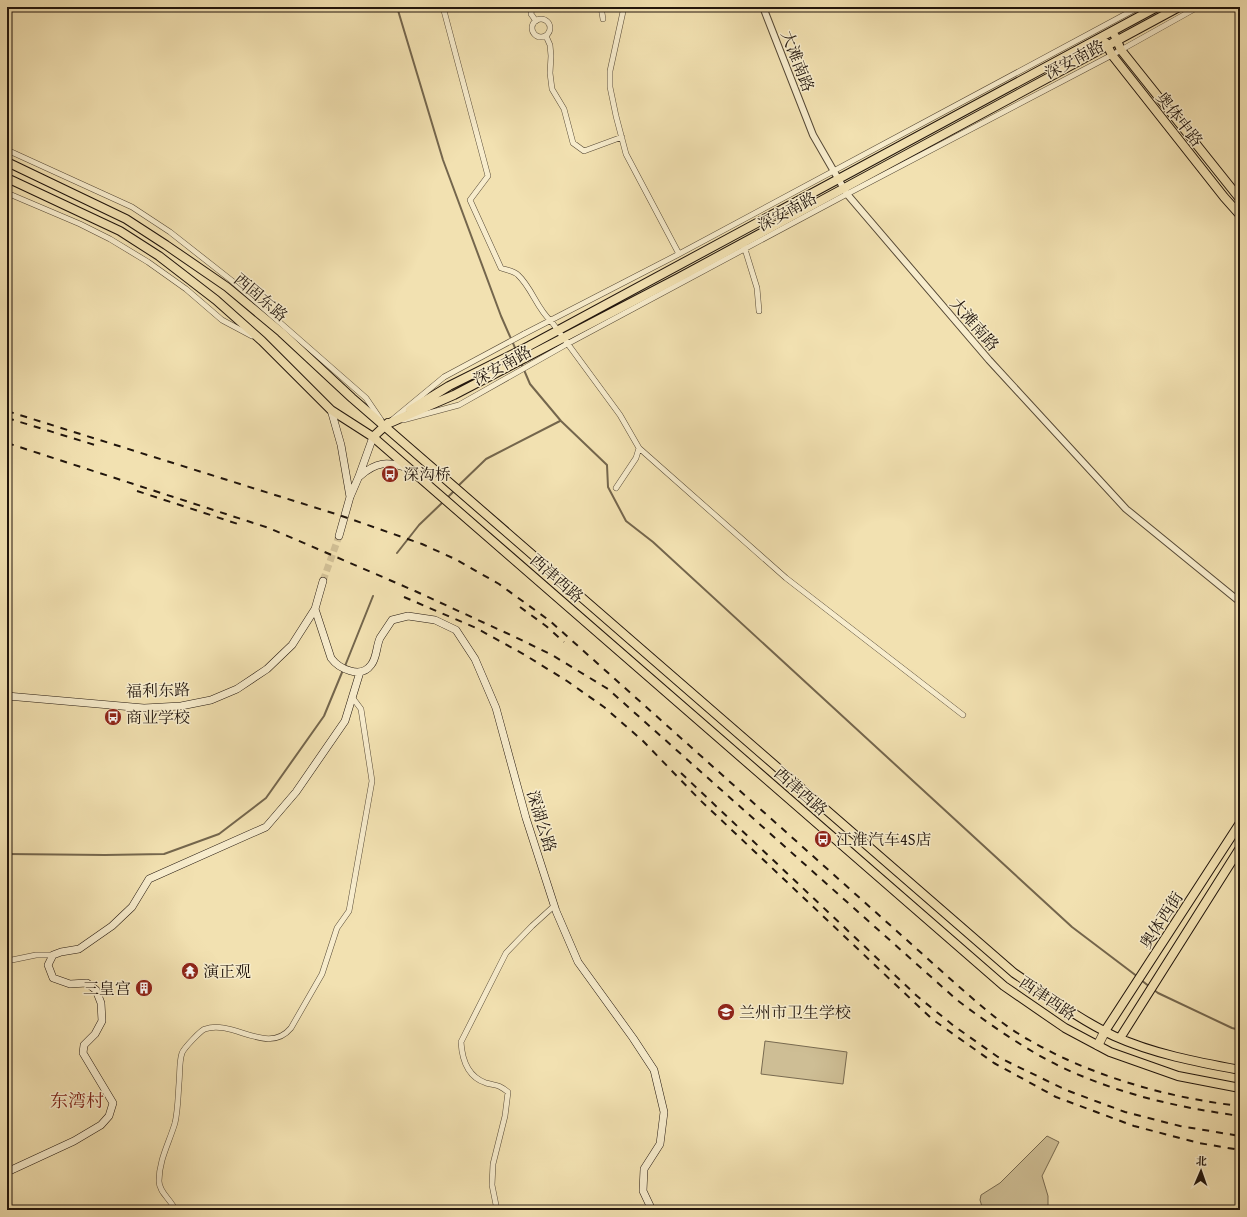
<svg xmlns="http://www.w3.org/2000/svg" width="1247" height="1217" font-family="'Gentium Book Plus','Noto Serif SC',serif">
<style>
.green{fill:#cebe95;stroke:#786a50}
.lines{fill:none;stroke-linecap:round;stroke-linejoin:round}
.stream{stroke:#74664d;stroke-width:2}
.secondary-tunnel{stroke:#d3c298;stroke-width:7;stroke-dasharray:7 3.5;stroke-linecap:butt}
.minor-casing{stroke:#554835;stroke-width:6}
.tertiary-casing{stroke:#554835;stroke-width:8}
.secondary-casing{stroke:#21150c;stroke-width:8}
.primary-casing{stroke:#21150c;stroke-width:10}
.trunk-casing{stroke:#21150c;stroke-width:10}
.minor{stroke:#f7eccc;stroke-width:5}
.tertiary{stroke:#f7eccc;stroke-width:6}
.secondary{stroke:#f7eccc;stroke-width:7}
.primary{stroke:#f2e1b1;stroke-width:8}
.trunk{stroke:#f2e1b1;stroke-width:9}
.rail{stroke:#21150c;stroke-width:2;stroke-dasharray:7 7;stroke-linecap:butt}
.minor-bridge-casing{stroke:#554835;stroke-width:6;stroke-linecap:butt}
.minor-bridge{stroke:#f7eccc;stroke-width:5}
.labels{text-anchor:middle;dominant-baseline:central;stroke-width:3;stroke-linejoin:round;paint-order:stroke}
.street-label{font-size:16px;fill:#21150c;stroke:#f7eccc}
.poi-label{font-size:16px;fill:#21150c;stroke:#f7eccc;text-anchor:start}
.quarter-label{font-size:18px;fill:#7a1f14;stroke:#f7eccc}
</style>
<rect width="100%" height="100%" fill="#f2e1b1"/>
<filter id="stains"><feTurbulence type="fractalNoise" baseFrequency=".005" numOctaves="4"/><feColorMatrix values="0 0 0 0 .2 0 0 0 0 .09 0 0 0 0 .02 0 0 0 .5 -.17"/></filter>
<radialGradient id="worn" r=".72"><stop offset=".6" stop-color="#630" stop-opacity="0"/><stop offset="1" stop-color="#630" stop-opacity=".3"/></radialGradient>
<!-- green -->
<path class="green" d="M765,1041L847,1052L843,1084L761,1074Z
M1047,1136L1059,1142L1042,1176L1048,1196V1210H983L980,1200L981,1195L1000,1183Z"/>
<g class="lines">
<!-- stream -->
<path class="stream" d="M397,7L443,160L501,316L516,350
M521,363L530,384L561,421L607,465L608,487L626,521L653,542L1072,927L1138,977
M457,487L486,459L560,421
M446,499L454,491
M397,553L419,525L443,502
M345,666L373,596
M7,854L105,855L164,854L219,834L266,798L324,716L343,670
M1141,980L1150,987
M1154,990L1158,993L1232,1028L1240,1030"/>
<!-- secondary-tunnel -->
<path class="secondary-tunnel" d="M323,581L339,536"/>
<defs>
<path id="minor" d="M443,7L488,176L470,200L501,268C506,270 514,271 518,275C532,288 537,309 551,321L620,415L639,448L786,578L963,715
M532,7L531,14L536,21
M601,7L603,19
M624,7L610,71V87L616,116L626,154L679,254
M532 28a9 9 0 1 1 18 0a9 9 0 1 1-18 0Z
M546,36L550,45L551,56L550,73L552,89L564,109L573,143L584,151L622,137
M7,150L132,207L170,232L231,280L285,327L366,398L381,420
M7,193L80,224L110,239L148,262L186,289L222,320L252,336
M744,246L757,288L759,311
M524,334L679,254L1139,7
M392,420L444,377
M403,420L459,405L567,344L847,194L1112,55L1198,7
M616,488L636,458L639,448
M7,961L36,955H53
M175,1210C172,1200 159,1193 159,1181C159,1160 169,1143 175,1123C178,1110 178,1096 179,1083C180,1074 179,1062 182,1053C184,1048 201,1030 205,1029C233,1019 268,1056 291,1028L322,974L337,928L349,911L372,781L361,709L352,697
M497,1210L492,1185L493,1164L505,1116L508,1092C498,1084 497,1086 486,1083C468,1077 462,1059 461,1042L506,953L532,926L554,906"/>
<path id="tertiary" d="M763,7L813,135L847,194L989,360L1126,509L1240,602"/>
<path id="secondary" d="M331,410L341,445L350,497
M360,476C376,462 387,461 407,468
M339,536L350,497L359,476L373,437
M315,609L331,658C339,669 361,679 371,665C377,658 376,647 380,638C384,632 388,626 392,620L408,616L435,620L456,630L475,659L496,708L526,818L556,911L578,962L633,1038L654,1070L664,1112L660,1144L644,1169L643,1191L652,1210
M7,696L144,708L181,706L211,700L237,689L267,669L292,645L315,609L323,581
M7,1172L74,1141L101,1125L109,1116L113,1103L83,1053L84,1045L95,1034L102,1021L101,1003L96,990L87,983L70,984L53,978L48,965L53,955L61,952L79,949L112,926L132,907L149,879L266,827L296,792L345,721L360,672"/>
<path id="primary" d="M1115,36L1121,50L1240,199
M1106,43L1112,55L1224,197L1240,215
M7,162L126,219L166,245L227,287L281,332L352,398L1014,973C1047,995 1078,1019 1114,1036C1154,1054 1197,1062 1240,1070
M7,178L120,231L159,256L216,300L262,341L331,410L373,437L1004,986L1065,1028L1110,1052L1178,1076L1240,1088
M410,410L449,386L529,346L1157,7
M385,425L454,395L678,278L1179,7
M373,437L388,423
M1105,1031L1240,823
M1120,1038L1240,848"/>
<path id="trunk" d="M1098,1045L1105,1031"/>
</defs>
<!-- minor casing -->
<use href="#minor" class="minor-casing"/>
<!-- tertiary casing -->
<use href="#tertiary" class="tertiary-casing"/>
<!-- secondary casing -->
<use href="#secondary" class="secondary-casing"/>
<!-- primary casing -->
<use href="#primary" class="primary-casing"/>
<!-- trunk casing -->
<use href="#trunk" class="trunk-casing"/>
<!-- minor -->
<use href="#minor" class="minor"/>
<!-- tertiary -->
<use href="#tertiary" class="tertiary"/>
<!-- secondary -->
<use href="#secondary" class="secondary"/>
<!-- primary -->
<use href="#primary" class="primary"/>
<!-- trunk -->
<use href="#trunk" class="trunk"/>
<!-- rail -->
<path class="rail" d="M7,411L339,515L422,544L455,559L499,584L550,621L956,984C979,1004 1002,1025 1029,1040C1091,1076 1168,1098 1240,1106
M7,418L95,445
M7,443L269,528L415,591L515,637L552,655L608,689L957,1000C989,1024 1023,1048 1059,1066C1118,1094 1176,1107 1240,1116
M137,491L238,524
M404,597L476,628L525,655L567,681L604,707L643,741L700,800L932,1019L994,1063L1056,1097L1134,1126L1199,1143L1240,1150
M520,607L546,626L564,642
M681,773L917,996L954,1026L998,1057L1066,1090L1125,1112L1180,1126L1240,1136"/>
<defs>
<path id="minor-bridge" d="M444,377L524,334"/>
</defs>
<!-- minor-bridge casing -->
<use href="#minor-bridge" class="minor-bridge-casing"/>
<!-- minor-bridge -->
<use href="#minor-bridge" class="minor-bridge"/>
</g>
<!-- icons -->
<defs>
<symbol id="bus-disc" viewBox="-11 -11 22 22"><circle r="9.5" fill="#8f2418" stroke="#f7eccc"/><path d="M-5-6H5V4H4V6H2V4H-2V6H-4V4H-5ZM-3.5-4V0h7V-4ZM-3.5 1.2v1.5H-2V1.2ZM2 1.2v1.5H3.5V1.2Z" fill="#fff"/></symbol>
<symbol id="temple-disc" viewBox="-11 -11 22 22"><circle r="9.5" fill="#8f2418" stroke="#f7eccc"/><path d="M0-6L5-2H3V0L6.5 2.5H4V6H1.5V3h-3V6H-4V2.5H-6.5L-3 0V-2H-5Z" fill="#fff"/></symbol>
<symbol id="building-disc" viewBox="-11 -11 22 22"><circle r="9.5" fill="#8f2418" stroke="#f7eccc"/><path d="M-4-6H4V6H1V3H-1V6H-4ZM-2.5-4.3h1.7v1.8h-1.7ZM.8-4.3h1.7v1.8H.8ZM-2.5-1h1.7V.8h-1.7ZM.8-1h1.7V.8H.8Z" fill="#fff"/></symbol>
<symbol id="university-disc" viewBox="-11 -11 22 22"><circle r="9.5" fill="#8f2418" stroke="#f7eccc"/><path d="M0-5L7-2L0 1L-7-2ZM-4 1L0 2.5L4 1V4Q0 6-4 4Z" fill="#fff"/></symbol>
</defs>
<g fill-rule="evenodd">
<use href="#bus-disc" x="380" y="464" width="20" height="20"/>
<use href="#bus-disc" x="103" y="707" width="20" height="20"/>
<use href="#bus-disc" x="813" y="829" width="20" height="20"/>
<use href="#temple-disc" x="180" y="961" width="20" height="20"/>
<use href="#building-disc" x="134" y="978" width="20" height="20"/>
<use href="#university-disc" x="716" y="1002" width="20" height="20"/>
</g>
<g class="labels">
<!-- street labels -->
<g class="street-label">
<text transform="translate(1074 59) rotate(-28)">深安南路</text>
<text transform="translate(798 61) rotate(69)">大滩南路</text>
<text transform="translate(1180 119) rotate(52)">奥体中路</text>
<text transform="translate(787 211) rotate(-28)">深安南路</text>
<text transform="translate(261 297) rotate(40)">西固东路</text>
<text transform="translate(975 324) rotate(49)">大滩南路</text>
<text transform="translate(502 365) rotate(-29)">深安南路</text>
<text transform="translate(557 578) rotate(41)">西津西路</text>
<text transform="translate(158 690) rotate(-2)">福利东路</text>
<text transform="translate(801 791) rotate(41)">西津西路</text>
<text transform="translate(542 821) rotate(73)">深湖公路</text>
<text transform="translate(1161 920) rotate(-57)">奥体西街</text>
<text transform="translate(1048 998) rotate(34)">西津西路</text>
</g>
<!-- poi labels -->
<g class="poi-label">
<text x="403" y="474">深沟桥</text>
<text x="126" y="717">商业学校</text>
<text x="836" y="839">江淮汽车4S店</text>
<text x="203" y="971">演正观</text>
<text x="131" y="988" text-anchor="end">三皇宫</text>
<text x="739" y="1012">兰州市卫生学校</text>
</g>
<!-- quarter labels -->
<g class="quarter-label">
<text x="77" y="1100">东湾村</text>
</g>
</g>
<!-- margin -->
<rect width="1247" height="1217" fill="none" stroke="#f2e1b1" stroke-width="24"/>
<rect x="8" y="8" width="1231" height="1201" fill="none" stroke="#21150c" stroke-width="2"/>
<rect x="12" y="12" width="1223" height="1193" fill="none" stroke="#21150c"/>
<!-- north arrow -->
<g transform="translate(1201 1171) rotate(2)" stroke="#f7eccc" stroke-width="3" paint-order="stroke">
<path d="M0-3L7 15L0 10L-7 15Z" fill="#21150c"/>
<text y="-6" font-size="11" font-weight="bold" text-anchor="middle" fill="#21150c">北</text>
</g>
<rect width="100%" height="100%" filter="url(#stains)"/>
<rect width="100%" height="100%" fill="url(#worn)"/>
</svg>
